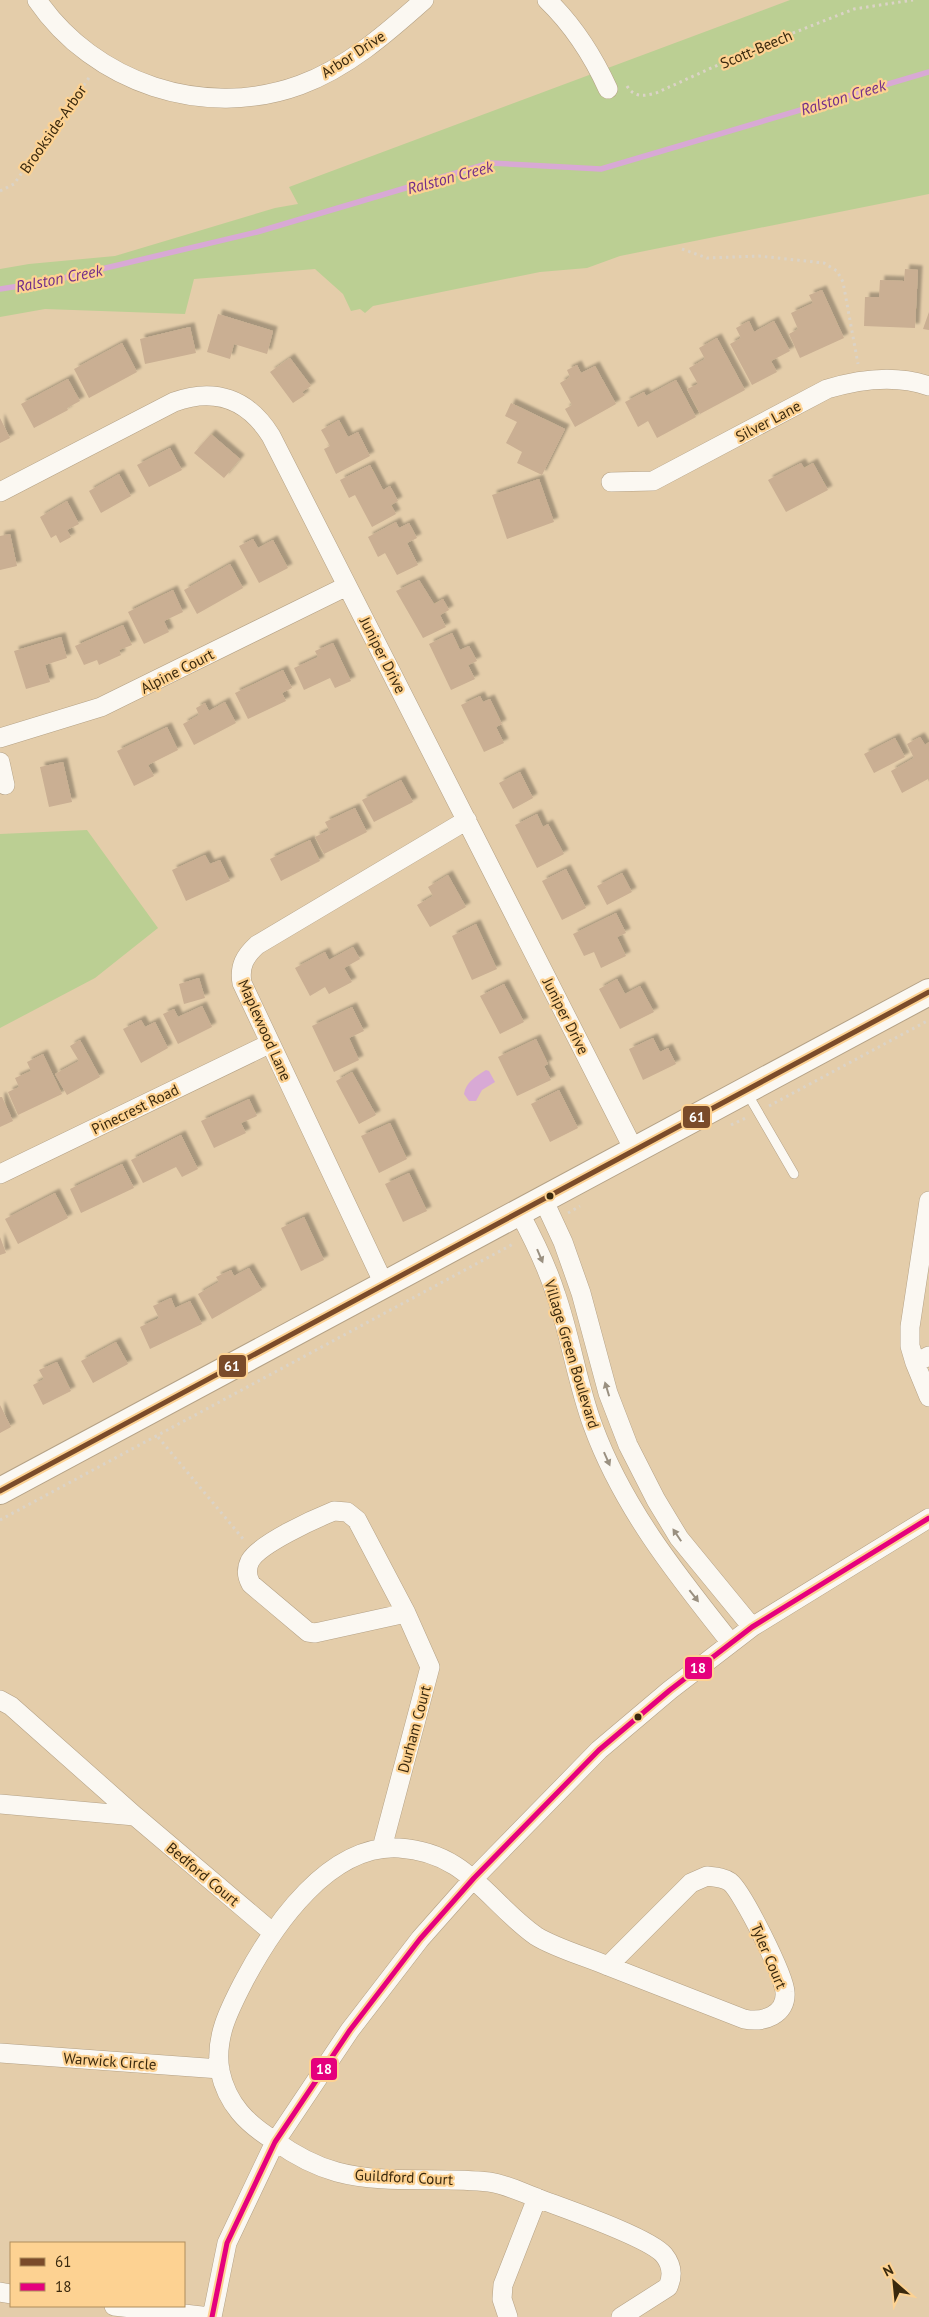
<svg xmlns="http://www.w3.org/2000/svg" width="929" height="2317" font-family="'PT Sans',sans-serif">
<style>
.green{fill:#bbcf93}
.water{fill:#d8a9d5}
.lines{fill:none;stroke-linecap:round;stroke-linejoin:round}
.stream{stroke:#d8a9d5;stroke-width:5.5}
.building{fill:#caaf93;filter:url(#shadow)}
.lane-casing{stroke:#b4a185;stroke-width:10}
.street-casing{stroke:#b4a185;stroke-width:20}
.secondary-casing{stroke:#b4a185;stroke-width:28}
.path{stroke:#dbd3c7;stroke-width:3;stroke-dasharray:2.5 4;stroke-linecap:butt}
.lane{stroke:#fbf8f2;stroke-width:9}
.street{stroke:#fbf8f2;stroke-width:19}
.secondary{stroke:#fbf8f2;stroke-width:26}
.bus-1-casing{stroke:#fdd292;stroke-width:9}
.bus-2-casing{stroke:#fdd292;stroke-width:9}
.bus-1{stroke:#7a4b2a;stroke-width:5}
.bus-2{stroke:#e5007d;stroke-width:5}
.oneway{fill:#9a9080}
.bus-dot{fill:#3a290e;stroke:#fdd292;stroke-width:2}
.labels{text-anchor:middle;dominant-baseline:central;stroke-width:4.5;stroke-linejoin:round;paint-order:stroke}
.street-label{font-size:15px;fill:#3a290e;stroke:#fdd292}
.water-label{font-size:16px;font-style:italic;fill:#722d89;stroke:#fdd292}
.line-badge{stroke:#fdd292;stroke-width:2}
.badge-label{font-size:14px;text-anchor:middle;font-weight:bold;fill:#fff}
</style>
<defs>
<filter id="shadow"><feDropShadow dx="4.5" dy="-4.5" stdDeviation="1" flood-color="#0004"/></filter>
</defs>
<rect width="100%" height="100%" fill="#e4cdaa"/>
<!-- green -->
<path class="green" d="M790,0H929V194L620,256L587,268L540,272L373,306L365,313L360,309L351,311L343,294L315,269L194,279L185,314L45,309L0,317V269L29,264L115,256L275,208L298,204L289,187Z
M87,830L158,928L95,978L0,1028V834Z"/>
<!-- water -->
<path class="water" d="M486,1070L489,1071L495,1082L482,1090L476,1101H469L464,1094C466,1082 475,1077 486,1070Z"/>
<g class="lines">
<!-- stream -->
<path class="stream" d="M0,289L51,281L257,232L490,163L601,169L929,72"/>
</g>
<!-- building -->
<path class="building" d="M905,269L918,270L915,328L864,326L865,297H879L880,280L904,281Z
M822,290L844,338L800,358L789,334L798,329L791,313L813,303L809,295Z
M929,312V330L923,329Z
M218,314L273,331L267,354L234,344L230,359L207,352Z
M749,321L754,332L774,321L790,351L771,361L777,372L752,385L730,344L741,338L736,328Z
M190,327L196,353L145,364L140,339Z
M717,338L745,390L700,414L687,389L698,384L689,368L705,359L699,348Z
M122,343L137,372L89,398L74,369Z
M290,358L311,386L302,392L305,395L293,403L270,372Z
M577,365L581,373L595,366L616,404L575,427L565,409L572,405L560,383L570,377L567,370Z
M68,379L80,401L67,408L68,410L34,428L21,404Z
M676,380L696,417L657,438L648,421L638,427L625,402L644,392L646,396Z
M511,403L565,429L542,475L517,463L522,452L506,443L517,422L505,416Z
M0,418L10,438L0,443Z
M339,420L348,437L358,432L370,456L336,474L324,449L330,446L321,430Z
M211,434L240,459L224,478L194,453Z
M170,448L182,470L149,487L137,465Z
M801,463L804,468L813,463L828,490L786,512L768,480Z
M370,465L383,490L390,486L398,501L391,505L396,514L372,527L355,495L349,498L340,480Z
M119,474L131,496L101,513L89,491Z
M539,479L554,522L507,539L492,495Z
M67,501L79,524L67,530L71,537L60,543L56,535L51,538L40,517Z
M396,522L399,528L409,523L417,538L407,543L418,565L397,575L385,553L378,557L368,537Z
M10,534L17,566L0,570V536Z
M253,539L258,548L273,540L288,568L259,583L239,546Z
M230,564L243,588L197,614L184,590Z
M419,580L434,604L443,599L449,610L440,615L446,627L423,638L396,591Z
M173,590L183,612L164,621L169,632L144,644L128,612Z
M123,625L132,645L119,650L121,655L99,665L97,660L84,665L75,646Z
M452,633L460,650L469,646L477,661L468,665L475,679L451,690L429,644Z
M61,637L67,658L45,665L50,682L26,689L14,651Z
M333,643L351,681L335,688L330,678L304,690L294,668L318,657L315,651Z
M283,670L292,688L282,693L286,701L248,719L235,693Z
M480,696L483,702L490,699L502,724L496,727L504,743L484,752L461,705Z
M225,702L236,723L194,745L183,724L199,715L196,708L205,703L209,711Z
M167,727L178,750L148,765L154,776L134,786L117,751Z
M920,737L925,745L929,742V782L928,779L902,793L891,771L914,758L907,744Z
M895,738L905,757L874,773L864,754Z
M63,762L72,802L49,807L40,767Z
M520,772L533,798L513,809L499,783Z
M401,780L413,802L374,822L362,800Z
M355,808L367,832L324,854L315,837L329,830L325,822Z
M537,814L543,827L548,824L564,854L537,868L515,825Z
M310,840L320,861L281,881L270,859Z
M205,855L210,864L220,860L230,881L186,901L172,870Z
M566,869L586,908L562,920L542,881Z
M622,873L632,892L607,905L597,886Z
M448,875L466,907L430,927L417,905L433,896L428,887Z
M616,913L626,933L617,937L626,956L601,968L594,952L584,956L573,934Z
M476,924L497,969L472,980L452,936Z
M353,947L360,959L344,968L352,982L329,994L325,987L310,996L295,968L325,952L329,960Z
M199,978L205,998L184,1004L179,984Z
M617,979L625,994L640,986L654,1012L620,1029L599,989Z
M504,984L524,1022L500,1034L480,996Z
M202,1006L212,1027L178,1044L163,1014L174,1009L178,1017Z
M352,1007L364,1031L349,1038L359,1060L334,1072L312,1026Z
M141,1020L145,1027L155,1022L168,1048L141,1063L123,1029Z
M653,1038L660,1052L668,1048L676,1064L643,1080L629,1049Z
M536,1039L548,1064L544,1066L551,1080L517,1096L498,1057Z
M80,1040L100,1077L67,1095L55,1074L79,1061L70,1046Z
M43,1054L62,1094L18,1115L8,1092L19,1087L15,1078L31,1071L27,1062Z
M352,1072L376,1115L359,1124L336,1081Z
M559,1090L578,1128L550,1142L531,1104Z
M0,1097H2L13,1121L0,1127Z
M249,1099L257,1116L241,1123L246,1133L214,1148L201,1121Z
M390,1123L407,1159L379,1173L361,1136Z
M181,1135L198,1169L182,1177L176,1167L143,1183L131,1160Z
M122,1164L134,1188L81,1213L70,1189Z
M409,1173L427,1211L403,1222L385,1184Z
M55,1193L68,1218L18,1244L5,1219Z
M304,1217L324,1260L301,1271L281,1228Z
M0,1237L6,1253L0,1255Z
M249,1268L262,1290L212,1319L198,1294L219,1282L216,1277L231,1270L234,1276Z
M171,1298L175,1308L190,1301L202,1324L150,1349L140,1327L159,1318L153,1306Z
M116,1342L128,1364L93,1383L81,1361Z
M57,1362L71,1391L43,1405L33,1385L44,1379L39,1370Z
M0,1405L11,1427L0,1433Z"/>
<g class="lines">
<defs>
<path id="lane" d="M747,1093L794,1174"/>
<path id="street" d="M37,0C94,83 204,120 300,85C347,68 387,33 424,0
M547,0C574,26 592,54 608,89
M611,482L653,481L827,389C860,379 895,374 929,386
M0,492L174,402C215,387 248,399 271,436L634,1150
M0,738L101,707L347,586
M0,762L5,785
M0,1174L269,1044
M543,1199L563,1242L581,1293L608,1393L628,1445L656,1500L679,1538L752,1627
M929,1201L910,1327V1346L915,1363L929,1356
M519,1212C533,1238 547,1266 556,1295C571,1338 577,1383 593,1426C623,1508 677,1575 731,1643
M384,1284L242,983C239,966 245,956 257,945L467,820
M915,1363L929,1397
M334,1511L347,1512L357,1520L406,1613L315,1633L308,1632L251,1584C247,1577 246,1569 250,1561C259,1544 314,1519 334,1511Z
M0,1700L11,1706L135,1816L0,1804
M135,1816L272,1932
M382,1848L430,1667L406,1613
M707,1876C715,1877 723,1877 730,1882C742,1891 784,1975 785,1992C787,2015 763,2023 744,2019L608,1966L691,1883Z
M0,2053L220,2069
M537,2198C521,2192 505,2184 489,2182C439,2176 385,2185 337,2172C315,2166 293,2154 275,2141C247,2124 227,2104 220,2071C214,2037 230,2008 245,1979C274,1925 329,1844 399,1848C467,1852 488,1902 536,1936C555,1948 587,1957 608,1966
M0,2292L11,2294
M114,2306L210,2317
M212,2317L227,2243L275,2142L350,2030L420,1939L474,1878L599,1750L670,1690L752,1627L929,1518
M508,2317L502,2299L503,2285L537,2198C563,2208 649,2237 664,2255C672,2265 673,2276 668,2287L621,2317"/>
<path id="secondary" d="M0,1491L929,992"/>
</defs>
<!-- lane casing -->
<use href="#lane" class="lane-casing"/>
<!-- street casing -->
<use href="#street" class="street-casing"/>
<!-- secondary casing -->
<use href="#secondary" class="secondary-casing"/>
<!-- path -->
<path class="path" d="M627,86C634,98 645,96 656,93L760,46L854,9L913,0
M0,191L14,184L91,75
M682,249L707,258L759,256L824,263L837,271L843,282L858,364
M769,1106L929,1020
M731,1125L748,1117
M568,1213L580,1206
M158,1437L244,1540
M0,1520L515,1243"/>
<!-- lane -->
<use href="#lane" class="lane"/>
<!-- street -->
<use href="#street" class="street"/>
<!-- secondary -->
<use href="#secondary" class="secondary"/>
<defs>
<path id="bus-1" d="M0,1491L929,992"/>
<path id="bus-2" d="M212,2317L227,2243L275,2142L350,2030L420,1939L474,1878L599,1750L670,1690L752,1627L929,1518"/>
</defs>
<!-- bus-1 casing -->
<use href="#bus-1" class="bus-1-casing"/>
<!-- bus-2 casing -->
<use href="#bus-2" class="bus-2-casing"/>
<!-- bus-1 -->
<use href="#bus-1" class="bus-1"/>
<!-- bus-2 -->
<use href="#bus-2" class="bus-2"/>
</g>
<!-- one-way arrows -->
<defs><path id="oneway-solid" d="M-6-.8H1V-3.2L6.5 0L1 3.2V.8H-6Z" transform="scale(1.25)"/></defs>
<g class="oneway">
<use href="#oneway-solid" transform="translate(540 1256) rotate(67)"/>
<use href="#oneway-solid" transform="translate(607 1389) rotate(-107)"/>
<use href="#oneway-solid" transform="translate(607 1459) rotate(66)"/>
<use href="#oneway-solid" transform="translate(677 1535) rotate(-124)"/>
<use href="#oneway-solid" transform="translate(694 1596) rotate(52)"/>
</g>
<!-- markers -->
<g class="bus-dot">
<circle cx="550" cy="1196" r="4.5"/>
<circle cx="638" cy="1717" r="4.5"/>
</g>
<g class="labels">
<!-- street labels -->
<g class="street-label">
<text transform="translate(756 49) rotate(-23)">Scott-Beech</text>
<text transform="translate(353 54) rotate(-33)">Arbor Drive</text>
<text transform="translate(53 129) rotate(-55)">Brookside-Arbor</text>
<text transform="translate(768 421) rotate(-28)">Silver Lane</text>
<text transform="translate(383 655) rotate(63)">Juniper Drive</text>
<text transform="translate(177 671) rotate(-27)">Alpine Court</text>
<text transform="translate(566 1016) rotate(63)">Juniper Drive</text>
<text transform="translate(265 1030) rotate(66)">Maplewood Lane</text>
<text transform="translate(135 1109) rotate(-26)">Pinecrest Road</text>
<text transform="translate(572 1354) rotate(73)">Village Green Boulevard</text>
<text transform="translate(414 1729) rotate(-75)">Durham Court</text>
<text transform="translate(203 1874) rotate(40)">Bedford Court</text>
<text transform="translate(769 1956) rotate(67)">Tyler Court</text>
<text transform="translate(110 2061) rotate(4)">Warwick Circle</text>
<text transform="translate(404 2177) rotate(3)">Guildford Court</text>
</g>
<!-- water labels -->
<g class="water-label">
<text transform="translate(843 97) rotate(-17)">Ralston Creek</text>
<text transform="translate(450 177) rotate(-15)">Ralston Creek</text>
<text transform="translate(59 278) rotate(-11)">Ralston Creek</text>
</g>
</g>
<g class="line-badge">
<rect x="682" y="1105" width="29" height="24" rx="5" fill="#7a4b2a"/>
<rect x="218" y="1354" width="29" height="24" rx="5" fill="#7a4b2a"/>
<rect x="684" y="1656" width="29" height="24" rx="5" fill="#e5007d"/>
<rect x="310" y="2057" width="28" height="24" rx="5" fill="#e5007d"/>
</g>
<g class="badge-label">
<text x="697" y="1122">61</text>
<text x="232" y="1371">61</text>
<text x="698" y="1673">18</text>
<text x="324" y="2074">18</text>
</g>
<!-- legend -->
<rect x="10" y="2242" width="175" height="65" fill="#fdd292" stroke="#af8e5d"/>
<rect x="20" y="2258" width="25" height="8" fill="#7a4b2a" stroke="#af8e5d"/>
<text x="55" y="2267" font-size="15" fill="#3a290e">61</text>
<rect x="20" y="2283" width="25" height="8" fill="#e5007d" stroke="#af8e5d"/>
<text x="55" y="2292" font-size="15" fill="#3a290e">18</text>
<!-- north arrow -->
<g transform="translate(894 2282) rotate(333)" stroke="#fdd292" stroke-width="4" paint-order="stroke">
<path d="M0-4L9 19L0 12L-9 19Z" fill="#3a290e"/>
<text y="-8" font-size="14" font-weight="bold" text-anchor="middle" fill="#3a290e">N</text>
</g>
</svg>
